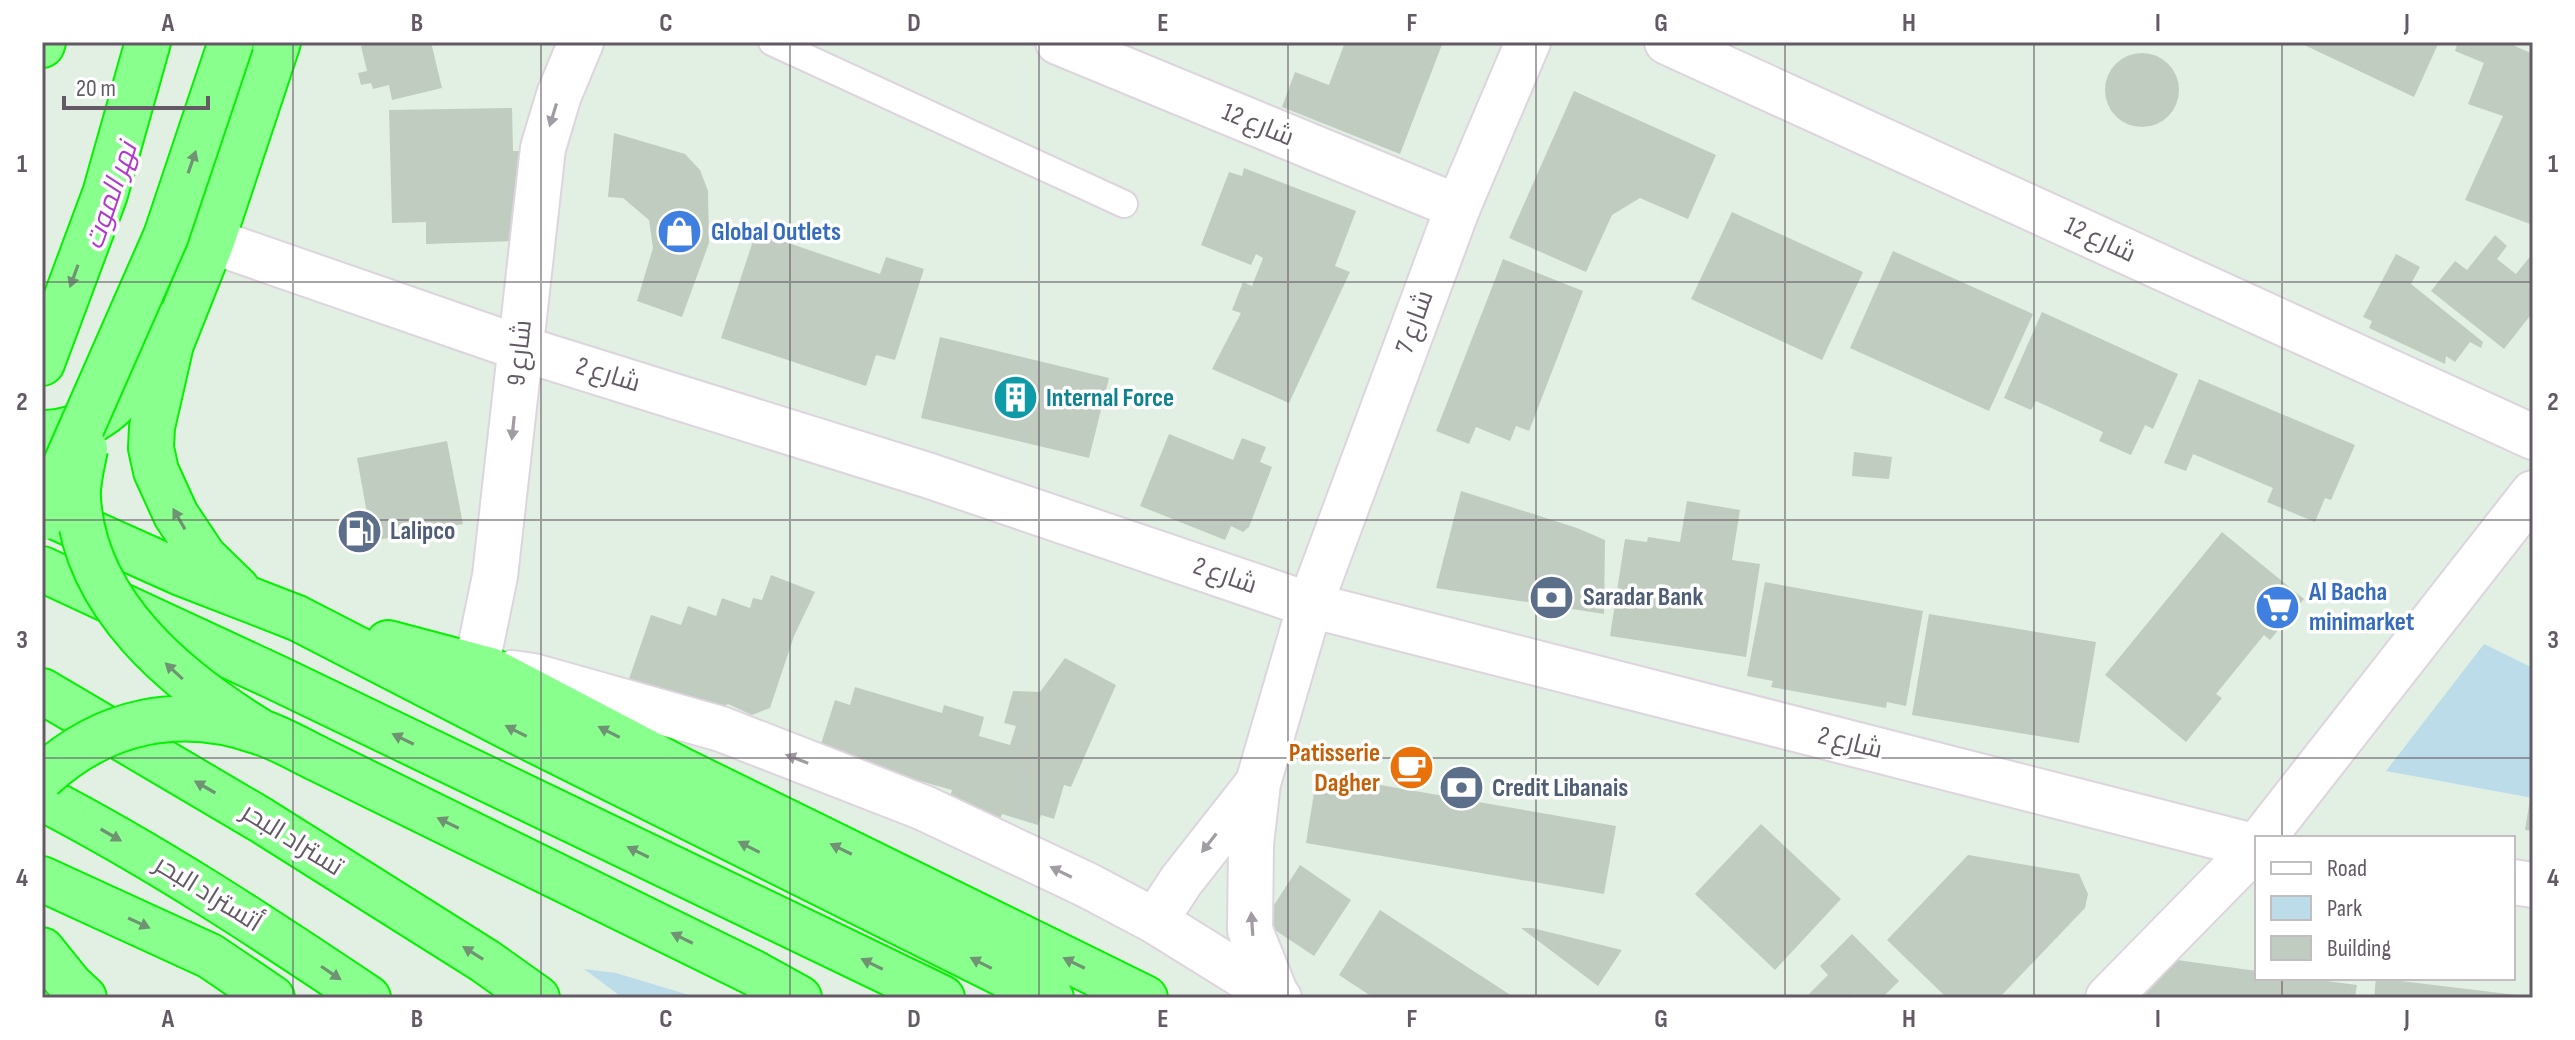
<svg xmlns="http://www.w3.org/2000/svg" width="2575" height="1040" font-family="'Sofia Sans Condensed',Cairo,sans-serif">
<style>
.green{fill:#bcdce9}
.building{fill:#c1ccc1}
.lines{fill:none;stroke-linecap:round;stroke-linejoin:round}
.service-casing{stroke:#ddd5dd;stroke-width:30}
.minor-casing{stroke:#ddd5dd;stroke-width:48}
.tertiary-casing{stroke:#ddd5dd;stroke-width:48}
.motorway-casing{stroke:#05f100;stroke-width:48}
.service{stroke:#fff;stroke-width:26}
.minor{stroke:#fff;stroke-width:44}
.tertiary{stroke:#fff;stroke-width:44}
.motorway{stroke:#89ff8e;stroke-width:44}
.motorway-bridge-casing{stroke:#05f100;stroke-width:48;stroke-linecap:butt}
.motorway-bridge{stroke:#89ff8e;stroke-width:44}
.oneway{fill:#a19ca3}
.oneway2{fill:#709473}
.grid{fill:none;stroke:#635a65;stroke-width:2;stroke-opacity:0.55}
.labels{text-anchor:middle;dominant-baseline:central;stroke-width:7;stroke-linejoin:round;paint-order:stroke}
.street-label{font-size:26px;fill:#635a65;stroke:#fff}
.shop-label{font-size:26px;font-weight:bold;fill:#366cbe;stroke:#fff;text-anchor:start}
.culture-label{font-size:26px;font-weight:bold;fill:#0d838f;stroke:#fff;text-anchor:start}
.service-label{font-size:26px;font-weight:bold;fill:#4e5e75;stroke:#fff;text-anchor:start}
.food-label{font-size:26px;font-weight:bold;fill:#c56008;stroke:#fff;text-anchor:end}
.water-label{font-size:28px;font-style:italic;fill:#b138cf;stroke:#fff}
.neatline{fill:none;stroke:#635a65;stroke-width:3}
.grid-label{font-size:26px;text-anchor:middle;font-weight:bold;fill:#635a65}
</style>
<rect width="100%" height="100%" fill="#e2efe3"/>
<!-- green -->
<path class="green" d="M2484,644L2533,668V798L2386,771Z
M584,969L616,973L699,998H623Z"/>
<!-- building -->
<path class="building" d="M377,42H431L442,88L392,100L389,85L373,89L371,83L361,85L358,73L367,71L361,46Z
M1345,42H1443L1400,154L1282,107L1295,72L1329,85Z
M2298,42H2439L2414,97Z
M2458,42H2506L2533,54V225L2465,200L2503,116L2468,104L2484,63L2455,51Z
M2105 90a37 37 0 1 1 74 0a37 37 0 1 1-74 0Z
M1574,91L1716,155L1688,219L1640,198L1612,215L1586,272L1509,238Z
M512,108L513,151H519L521,241L426,244V222L392,223L389,110Z
M614,133L685,154L700,170L708,191L709,243L682,317L637,301L653,248L649,220L623,198L608,197Z
M1244,168L1356,211L1335,266L1350,272L1289,403L1212,369L1241,313L1232,310L1243,282L1252,286L1263,258L1256,254L1251,265L1201,245L1229,172L1242,176Z
M1732,212L1863,272L1822,360L1691,299Z
M756,232L880,274L886,257L924,269L895,360L876,355L866,386L721,338Z
M2495,235L2507,246L2497,259L2516,274L2533,253V312L2504,349L2431,291L2455,261L2467,270Z
M1893,251L2033,314L1989,411L1850,348Z
M2396,254L2420,267L2411,284L2483,342L2481,348L2470,342L2455,362L2446,356L2445,364L2369,328L2372,321L2363,317Z
M1503,259L1583,291L1529,431L1516,426L1510,441L1476,427L1469,444L1436,431Z
M2042,312L2178,374L2153,429L2145,425L2131,455L2099,441L2103,432L2036,401L2031,410L2004,398Z
M940,337L1109,378L1089,458L921,418Z
M2199,379L2355,445L2331,500L2325,498L2315,522L2267,502L2273,488L2193,454L2186,471L2164,463Z
M1169,434L1233,460L1242,438L1266,447L1260,462L1272,467L1249,527L1243,532L1231,526L1225,540L1140,506Z
M447,441L463,524L372,541L357,458Z
M1854,452L1892,457L1889,479L1852,476Z
M1461,491L1577,528L1605,540L1604,614L1436,588Z
M1687,501L1740,510L1732,560L1760,564L1746,657L1610,636L1625,539L1647,542L1648,537L1680,542Z
M2222,532L2304,599L2270,640L2264,635L2216,694L2222,698L2186,742L2105,675Z
M771,575L815,592L794,636L770,708L752,715L728,704L718,710L629,679L651,615L681,625L688,606L716,616L722,598L750,608L753,598L762,600Z
M1765,582L1923,611L1906,706L1887,702L1886,708L1771,687L1773,681L1747,676Z
M1929,614L2096,642L2079,743L1912,715Z
M1065,658L1116,685L1071,787L1064,785L1054,819L1041,815L1038,825L1002,814L1000,820L948,804L952,790L920,781L913,793L819,750L835,700L850,705L855,687L942,713L944,705L984,717L979,736L1010,745L1016,726L1004,723L1013,691L1040,692Z
M1317,774L1616,826L1604,894L1306,843Z
M2531,793H2533V831L2525,830Z
M1761,824L1841,899L1775,970L1695,894Z
M1968,855L2079,874L2088,894L2085,908L1999,998H1947L1887,940Z
M1300,865L1351,900L1314,956L1263,922Z
M1380,910L1515,998H1374L1339,975Z
M1521,928H1532L1622,950L1598,986Z
M1852,934L1899,981L1882,998H1858L1854,994L1849,998H1805L1828,975L1820,966Z
M2177,960L2257,971V978H2304L2357,985L2355,998H2142Z
M2376,978L2525,996V998H2374Z"/>
<g class="lines">
<defs>
<path id="service" d="M772,42L1124,204"/>
<path id="minor" d="M1058,42L1458,207
M1667,42L2533,437
M476,668L495,576L543,148L559,95L581,42"/>
<path id="tertiary" d="M212,241L520,348L930,476L1310,605L2257,847
M512,673L533,676L721,729L924,808L1087,885L1155,921L1279,998
M2263,838L2533,493
M2513,882L2533,885
M1155,921L1181,881L1258,783
M1277,997L1250,930L1251,844L1258,783L1310,605L1458,207L1528,42
M2108,998L2257,846"/>
<path id="motorway" d="M42,45L43,42
M42,363L105,194L148,42
M42,433C76,434 115,413 130,382C139,364 144,343 152,323
M56,517L181,573L297,618L526,736L1051,998
M42,569L277,678L942,998
M237,589L204,557L176,515L156,471L151,448L152,427L171,344L212,241L278,42
M388,643L490,670L681,770L1145,998
M42,691L261,820L485,961L537,998
M316,758L752,972L799,998
M42,798C156,857 262,927 368,998
M42,879L210,956L272,998
M42,950L71,986L84,998"/>
</defs>
<!-- service casing -->
<use href="#service" class="service-casing"/>
<!-- minor casing -->
<use href="#minor" class="minor-casing"/>
<!-- tertiary casing -->
<use href="#tertiary" class="tertiary-casing"/>
<!-- motorway casing -->
<use href="#motorway" class="motorway-casing"/>
<!-- service -->
<use href="#service" class="service"/>
<!-- minor -->
<use href="#minor" class="minor"/>
<!-- tertiary -->
<use href="#tertiary" class="tertiary"/>
<!-- motorway -->
<use href="#motorway" class="motorway"/>
<defs>
<path id="motorway-bridge" d="M85,449C82,465 77,482 78,498C84,605 177,681 261,732
M42,518L166,236L231,42
M42,777C104,720 180,704 260,732C279,738 298,749 316,758"/>
</defs>
<!-- motorway-bridge casing -->
<use href="#motorway-bridge" class="motorway-bridge-casing"/>
<!-- motorway-bridge -->
<use href="#motorway-bridge" class="motorway-bridge"/>
</g>
<!-- one-way arrows -->
<defs><path id="oneway-solid" d="M-6-.8H1V-3.2L6.5 0L1 3.2V.8H-6Z" transform="scale(2)"/></defs>
<g class="oneway">
<use href="#oneway-solid" transform="translate(553 115) rotate(107)"/>
<use href="#oneway-solid" transform="translate(513 428) rotate(96)"/>
<use href="#oneway-solid" transform="translate(797 759) rotate(-159)"/>
<use href="#oneway-solid" transform="translate(1209 843) rotate(128)"/>
<use href="#oneway-solid" transform="translate(1061 872) rotate(-154)"/>
<use href="#oneway-solid" transform="translate(1252 924) rotate(-94)"/>
</g>
<g class="oneway2">
<use href="#oneway-solid" transform="translate(192 162) rotate(-71)"/>
<use href="#oneway-solid" transform="translate(74 276) rotate(110)"/>
<use href="#oneway-solid" transform="translate(179 519) rotate(-120)"/>
<use href="#oneway-solid" transform="translate(174 671) rotate(-137)"/>
<use href="#oneway-solid" transform="translate(516 731) rotate(-153)"/>
<use href="#oneway-solid" transform="translate(609 732) rotate(-153)"/>
<use href="#oneway-solid" transform="translate(403 739) rotate(-154)"/>
<use href="#oneway-solid" transform="translate(205 787) rotate(-150)"/>
<use href="#oneway-solid" transform="translate(448 823) rotate(-154)"/>
<use href="#oneway-solid" transform="translate(111 835) rotate(30)"/>
<use href="#oneway-solid" transform="translate(749 847) rotate(-153)"/>
<use href="#oneway-solid" transform="translate(841 849) rotate(-154)"/>
<use href="#oneway-solid" transform="translate(638 852) rotate(-154)"/>
<use href="#oneway-solid" transform="translate(139 923) rotate(25)"/>
<use href="#oneway-solid" transform="translate(682 938) rotate(-154)"/>
<use href="#oneway-solid" transform="translate(473 953) rotate(-148)"/>
<use href="#oneway-solid" transform="translate(981 963) rotate(-153)"/>
<use href="#oneway-solid" transform="translate(1074 963) rotate(-154)"/>
<use href="#oneway-solid" transform="translate(872 964) rotate(-154)"/>
<use href="#oneway-solid" transform="translate(331 973) rotate(34)"/>
</g>
<!-- grid -->
<path class="grid" d="M293,42V998M541,42V998M790,42V998M1039,42V998M1288,42V998M1536,42V998M1785,42V998M2034,42V998M2282,42V838M42,282H2533M42,520H2533M42,758H2533M2282,978V998"/>
<!-- icons -->
<defs>
<symbol id="shop-disc" viewBox="-11 -11 22 22"><circle r="9.5" fill="#3f7fe0" stroke="#fff"/><path d="M-5-2.5h2.3a2.7 3.5 0 0 1 5.4 0H5L5.5 6h-11ZM-1.5-2.5h3a1.5 2.3 0 0 0-3 0Z" fill="#fff"/></symbol>
<symbol id="building-disc" viewBox="-11 -11 22 22"><circle r="9.5" fill="#0f9aa8" stroke="#fff"/><path d="M-4-6H4V6H1V3H-1V6H-4ZM-2.5-4.3h1.7v1.8h-1.7ZM.8-4.3h1.7v1.8H.8ZM-2.5-1h1.7V.8h-1.7ZM.8-1h1.7V.8H.8Z" fill="#fff"/></symbol>
<symbol id="fuel-disc" viewBox="-11 -11 22 22"><circle r="9.5" fill="#5c6f8a" stroke="#fff"/><path d="M-5.5-6h7V0h2V4h1.3V-2.5L3-4.5l.8-.8L6-3V5H2.5V1h-1V6h-7ZM-4.2-4.7v3.2H.2V-4.7Z" fill="#fff"/></symbol>
<symbol id="bank-disc" viewBox="-11 -11 22 22"><circle r="9.5" fill="#5c6f8a" stroke="#fff"/><path d="M-6-4H6V4H-6ZM0-2.3a2.3 2.3 0 1 0 0 4.6a2.3 2.3 0 1 0 0-4.6Z" fill="#fff"/></symbol>
<symbol id="supermarket-disc" viewBox="-11 -11 22 22"><circle r="9.5" fill="#3f7fe0" stroke="#fff"/><path d="M-6-5.5h2.5l.6 2H6L4.5 2H-2.5L-4.4-4H-6ZM-1.5 3.2a1.3 1.3 0 1 0 .1 0ZM3 3.2a1.3 1.3 0 1 0 .1 0Z" fill="#fff"/></symbol>
<symbol id="cafe-disc" viewBox="-11 -11 22 22"><circle r="9.5" fill="#e8710a" stroke="#fff"/><path d="M-5.5-4.5H6V0H3Q3 3.5 0 3.5H-2.5Q-5.5 3.5-5.5 0ZM3-3.2v2h1.7v-2ZM-6 4.5H4V6H-6Z" fill="#fff"/></symbol>
</defs>
<g fill-rule="evenodd">
<use href="#shop-disc" x="654" y="206" width="51" height="51"/>
<use href="#building-disc" x="990" y="372" width="51" height="51"/>
<use href="#fuel-disc" x="334" y="506" width="51" height="51"/>
<use href="#bank-disc" x="1526" y="572" width="51" height="51"/>
<use href="#supermarket-disc" x="2252" y="582" width="51" height="51"/>
<use href="#cafe-disc" x="1386" y="742" width="51" height="51"/>
<use href="#bank-disc" x="1436" y="762" width="51" height="51"/>
</g>
<g class="labels">
<!-- street labels -->
<g class="street-label">
<text transform="translate(1258 125) rotate(22)">شارع 12</text>
<text transform="translate(2100 240) rotate(25)">شارع 12</text>
<text transform="translate(1415 322) rotate(-70)">شارع 7</text>
<text transform="translate(520 353) rotate(-84)">شارع 9</text>
<text transform="translate(608 375) rotate(17)">شارع 2</text>
<text transform="translate(1225 576) rotate(19)">شارع 2</text>
<text transform="translate(1850 743) rotate(14)">شارع 2</text>
<text transform="translate(292 840) rotate(32)">تستراد البحر</text>
<text transform="translate(208 894) rotate(32)">أتستراد البحر</text>
</g>
<!-- shop labels -->
<g class="shop-label">
<text x="711" y="232">Global Outlets</text>
<text x="2309" y="592">Al Bacha<tspan x="2309" dy="30">minimarket</tspan></text>
</g>
<!-- culture labels -->
<g class="culture-label">
<text x="1046" y="398">Internal Force</text>
</g>
<!-- service labels -->
<g class="service-label">
<text x="390" y="531">Lalipco</text>
<text x="1583" y="597">Saradar Bank</text>
<text x="1492" y="788">Credit Libanais</text>
</g>
<!-- food labels -->
<g class="food-label">
<text x="1380" y="753">Patisserie<tspan x="1380" dy="30">Dagher</tspan></text>
</g>
<!-- water labels -->
<g class="water-label">
<text transform="translate(111 196) rotate(-71)">نهر الموت</text>
</g>
</g>
<!-- border -->
<rect width="2575" height="1040" fill="none" stroke="#ffffff" stroke-width="88"/>
<!-- legend -->
<rect x="2255" y="836" width="260" height="144" fill="#ffffff" stroke="#c1bdc1" stroke-width="2"/>
<rect x="2271" y="862" width="40" height="12" fill="#ffffff" stroke="#c1bdc1" stroke-width="2"/>
<text x="2327" y="876" font-size="24" fill="#635a65">Road</text>
<rect x="2271" y="896" width="40" height="24" fill="#bcdce9" stroke="#c1bdc1" stroke-width="2"/>
<text x="2327" y="916" font-size="24" fill="#635a65">Park</text>
<rect x="2271" y="936" width="40" height="24" fill="#c1ccc1" stroke="#c1bdc1" stroke-width="2"/>
<text x="2327" y="956" font-size="24" fill="#635a65">Building</text>
<!-- scale -->
<path d="M64 96v12h144v-12" fill="none" stroke="#635a65" stroke-width="4"/>
<text x="76" y="96" font-size="24" fill="#635a65" stroke="#ffffff" stroke-width="6" paint-order="stroke">20 m</text>
<rect x="44" y="44" width="2487" height="952" class="neatline"/>
<g class="grid-label">
<text x="168" y="31">A</text>
<text x="417" y="31">B</text>
<text x="666" y="31">C</text>
<text x="914" y="31">D</text>
<text x="1163" y="31">E</text>
<text x="1412" y="31">F</text>
<text x="1661" y="31">G</text>
<text x="1909" y="31">H</text>
<text x="2158" y="31">I</text>
<text x="2407" y="31">J</text>
<text x="22" y="172">1</text>
<text x="2553" y="172">1</text>
<text x="22" y="410">2</text>
<text x="2553" y="410">2</text>
<text x="22" y="648">3</text>
<text x="2553" y="648">3</text>
<text x="22" y="886">4</text>
<text x="2553" y="886">4</text>
<text x="168" y="1027">A</text>
<text x="417" y="1027">B</text>
<text x="666" y="1027">C</text>
<text x="914" y="1027">D</text>
<text x="1163" y="1027">E</text>
<text x="1412" y="1027">F</text>
<text x="1661" y="1027">G</text>
<text x="1909" y="1027">H</text>
<text x="2158" y="1027">I</text>
<text x="2407" y="1027">J</text>
</g>
</svg>
